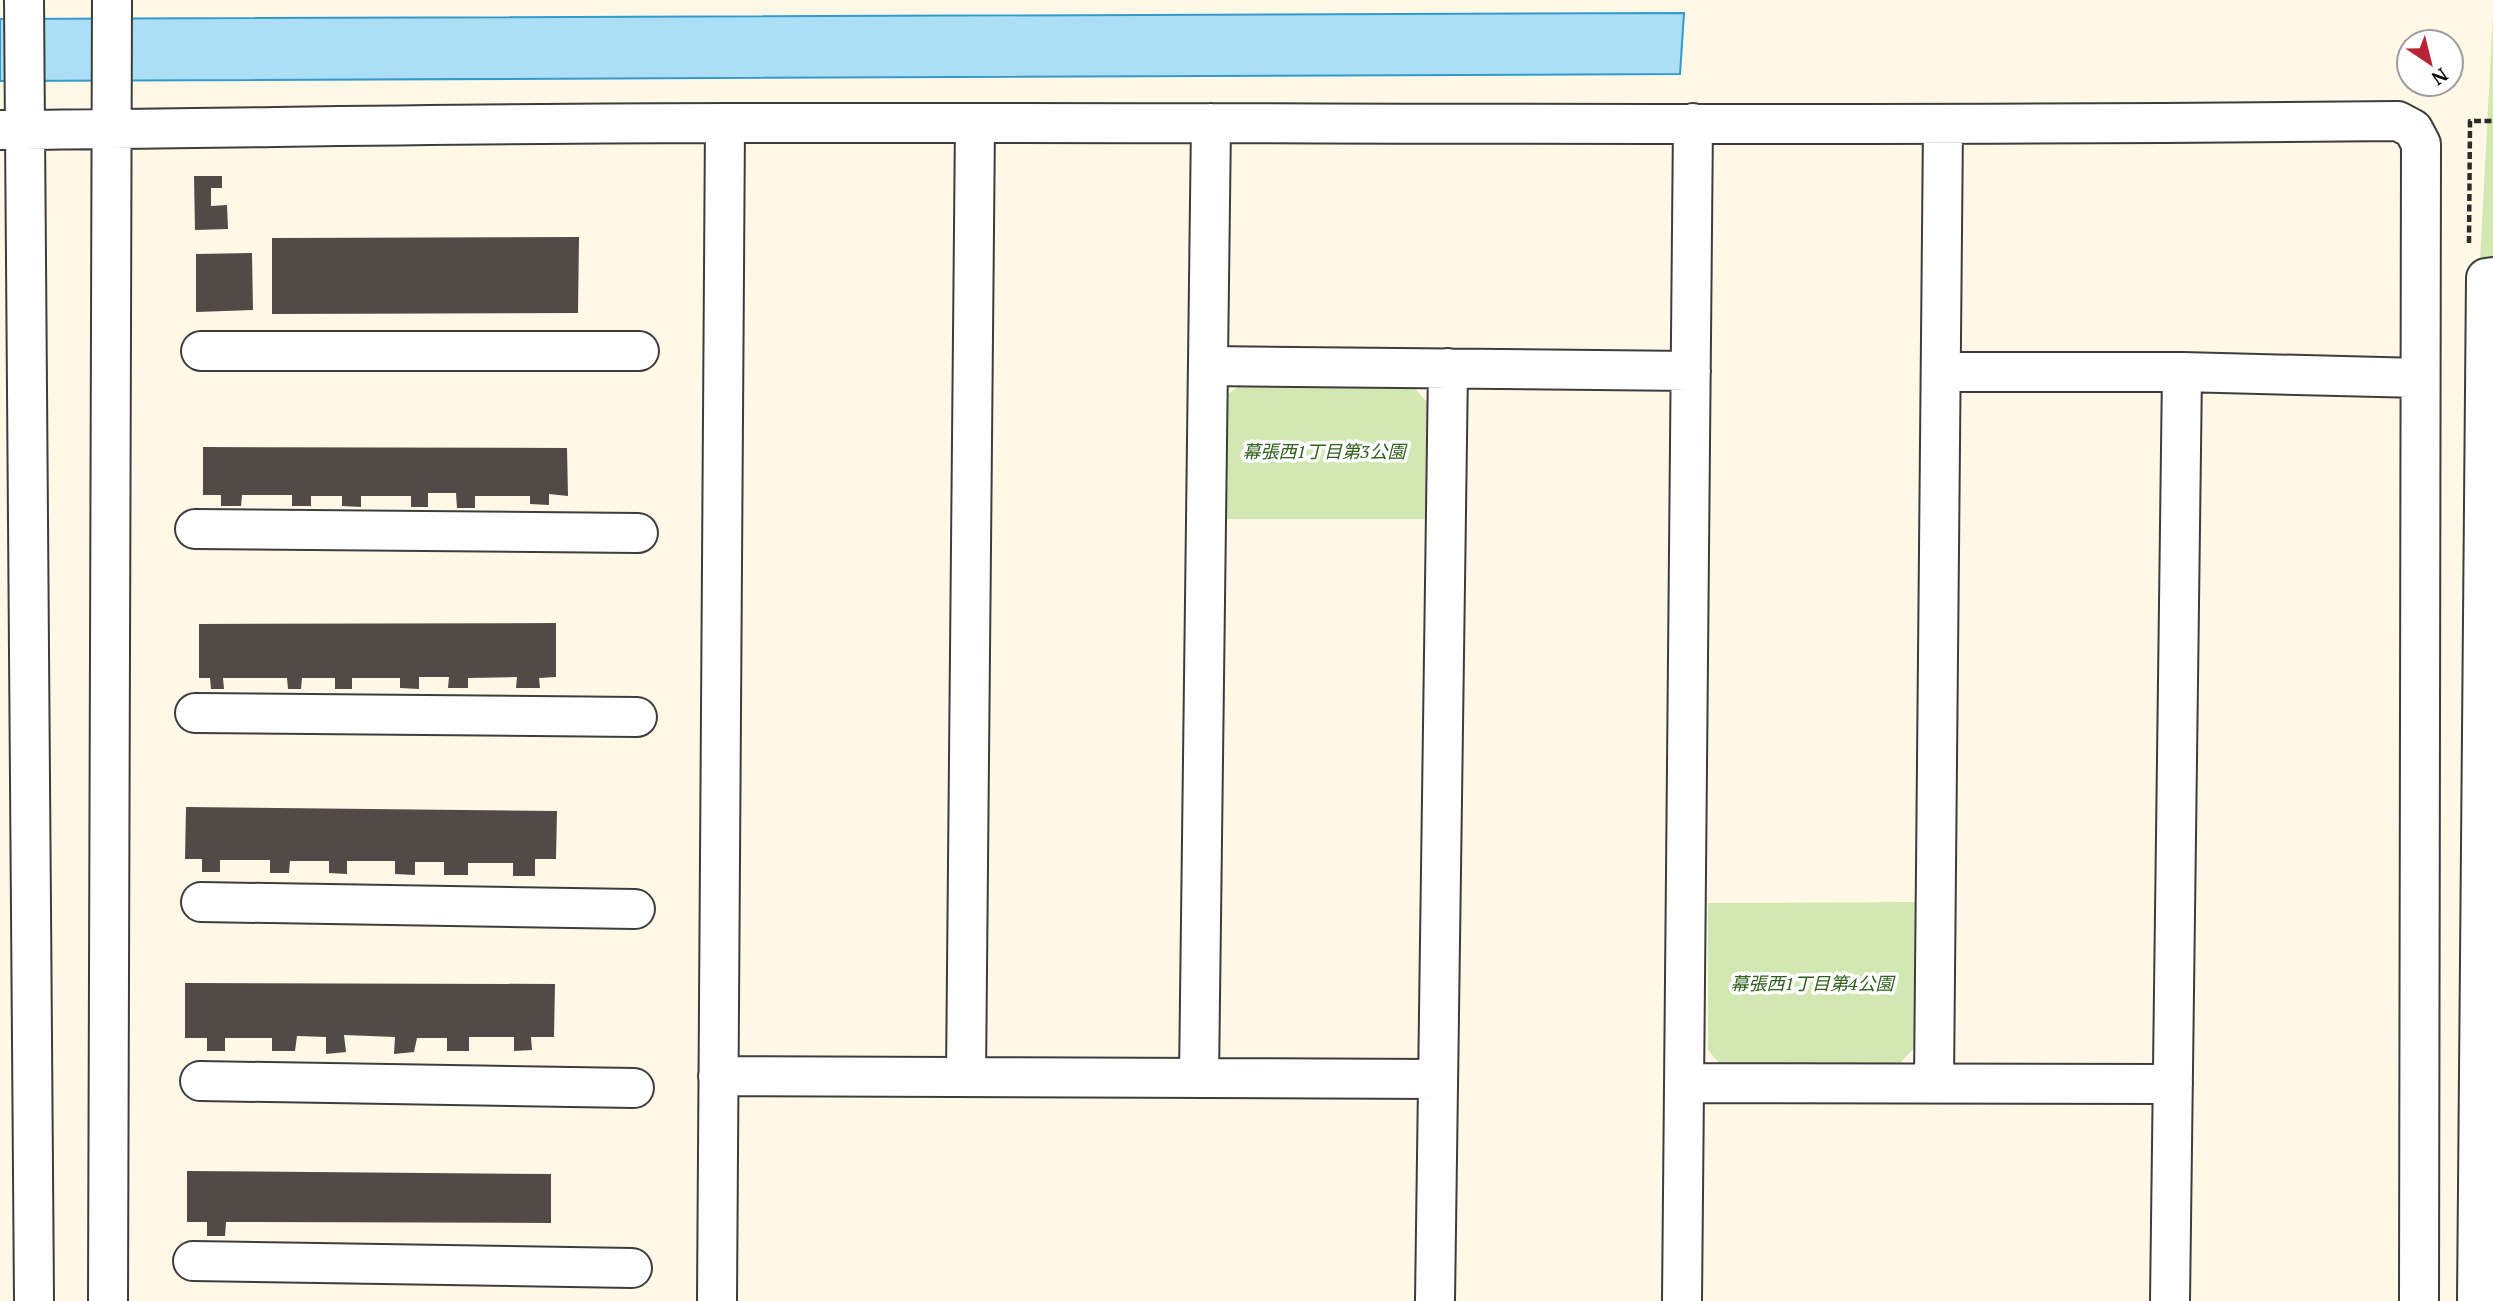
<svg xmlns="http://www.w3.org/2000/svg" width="2493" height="1301" font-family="'PT Serif','Noto Sans JP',serif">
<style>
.green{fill:#d2e8b2}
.water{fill:#acdff6;stroke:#339acc;stroke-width:2}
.building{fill:#524a46}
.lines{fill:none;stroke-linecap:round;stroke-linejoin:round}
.minor-casing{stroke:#3d3d3d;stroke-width:42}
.path{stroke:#2c2c2c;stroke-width:4.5;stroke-dasharray:7 3.5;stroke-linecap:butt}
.minor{stroke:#fff;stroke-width:38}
.labels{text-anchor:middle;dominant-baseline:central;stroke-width:7;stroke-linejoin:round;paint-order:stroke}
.park-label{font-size:18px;font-style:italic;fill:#2f601c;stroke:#fff}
</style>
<rect width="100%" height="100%" fill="#fff8e7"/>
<!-- green -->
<path class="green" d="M2493,15V260H2480Z
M1409,382L1428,403L1427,519H1220L1221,400L1241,384Z
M1916,902V1046L1898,1065L1719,1063L1708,1050V903Z"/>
<!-- water -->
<path class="water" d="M1684,13L1680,74L0,81V19Z"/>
<!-- building -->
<path class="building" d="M194,176H222V188H211V206L227,205L228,229L195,230Z
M579,237L578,313L272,314V238Z
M252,253L253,310L196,312V254Z
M203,447L567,448L568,496L549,494V505L530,504V496H475V508H457L456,493H428V507H411V496H361V507L342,506V496H311V506H292V495H242L241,506H221V495H203Z
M556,623V677L539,678L540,688H516L517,677L468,678V688H448L449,677H419V689L400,688V678H352V689H335V678H302L301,689H288L287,678H223L224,689H211L210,678H199V624Z
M186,807L557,811L556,859H535V876H513V863H468V875H444V862H415V875L395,874V861H347V874L329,873V861H290L289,873H270V860H220V872H202V859H185Z
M185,983L555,984L554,1037H531L532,1050L514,1051V1037H469V1051H447V1038H417L414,1052L394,1054L395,1037L344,1035L346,1052L326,1054V1037L297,1036L295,1051H272V1038H225V1051H207V1038H185Z
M187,1171L551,1174V1223L226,1222L225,1236H207V1222H187Z"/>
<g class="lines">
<defs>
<path id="minor" d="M24,0L34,1301
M0,130C245,128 490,123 735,123C1289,122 1843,127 2398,121L2413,129L2421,144L2419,1301
M201,351H639
M1208,366L1691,371
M1941,372H2182L2420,378
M195,529L638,533
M195,713L637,717
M201,902L635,909
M718,1076L1438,1079
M966,1077L975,123
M1199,1078L1211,123
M200,1081L634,1088
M1934,1081L1943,126
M1684,1083L2173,1084
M193,1261L632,1268
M108,1301L112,0
M717,1301L725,123
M1435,1301L1448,368
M1682,1301L1693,123
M2170,1301L2182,372
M2477,1301L2486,278L2493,277"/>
</defs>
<!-- minor casing -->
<use href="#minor" class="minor-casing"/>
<!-- path -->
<path class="path" d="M2469,243L2470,121H2493"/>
<!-- minor -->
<use href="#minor" class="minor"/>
</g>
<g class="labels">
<!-- park labels -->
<g class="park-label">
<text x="1324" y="451">幕張西1丁目第3公園</text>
<text x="1812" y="983">幕張西1丁目第4公園</text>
</g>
</g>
<!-- north arrow -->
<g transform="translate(2430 63) rotate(145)"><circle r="33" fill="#ffffff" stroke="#9d9d9d" stroke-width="2"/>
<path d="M0-5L12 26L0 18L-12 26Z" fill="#b82335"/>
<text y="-10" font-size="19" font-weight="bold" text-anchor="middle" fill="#0a0a0a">N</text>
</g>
</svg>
